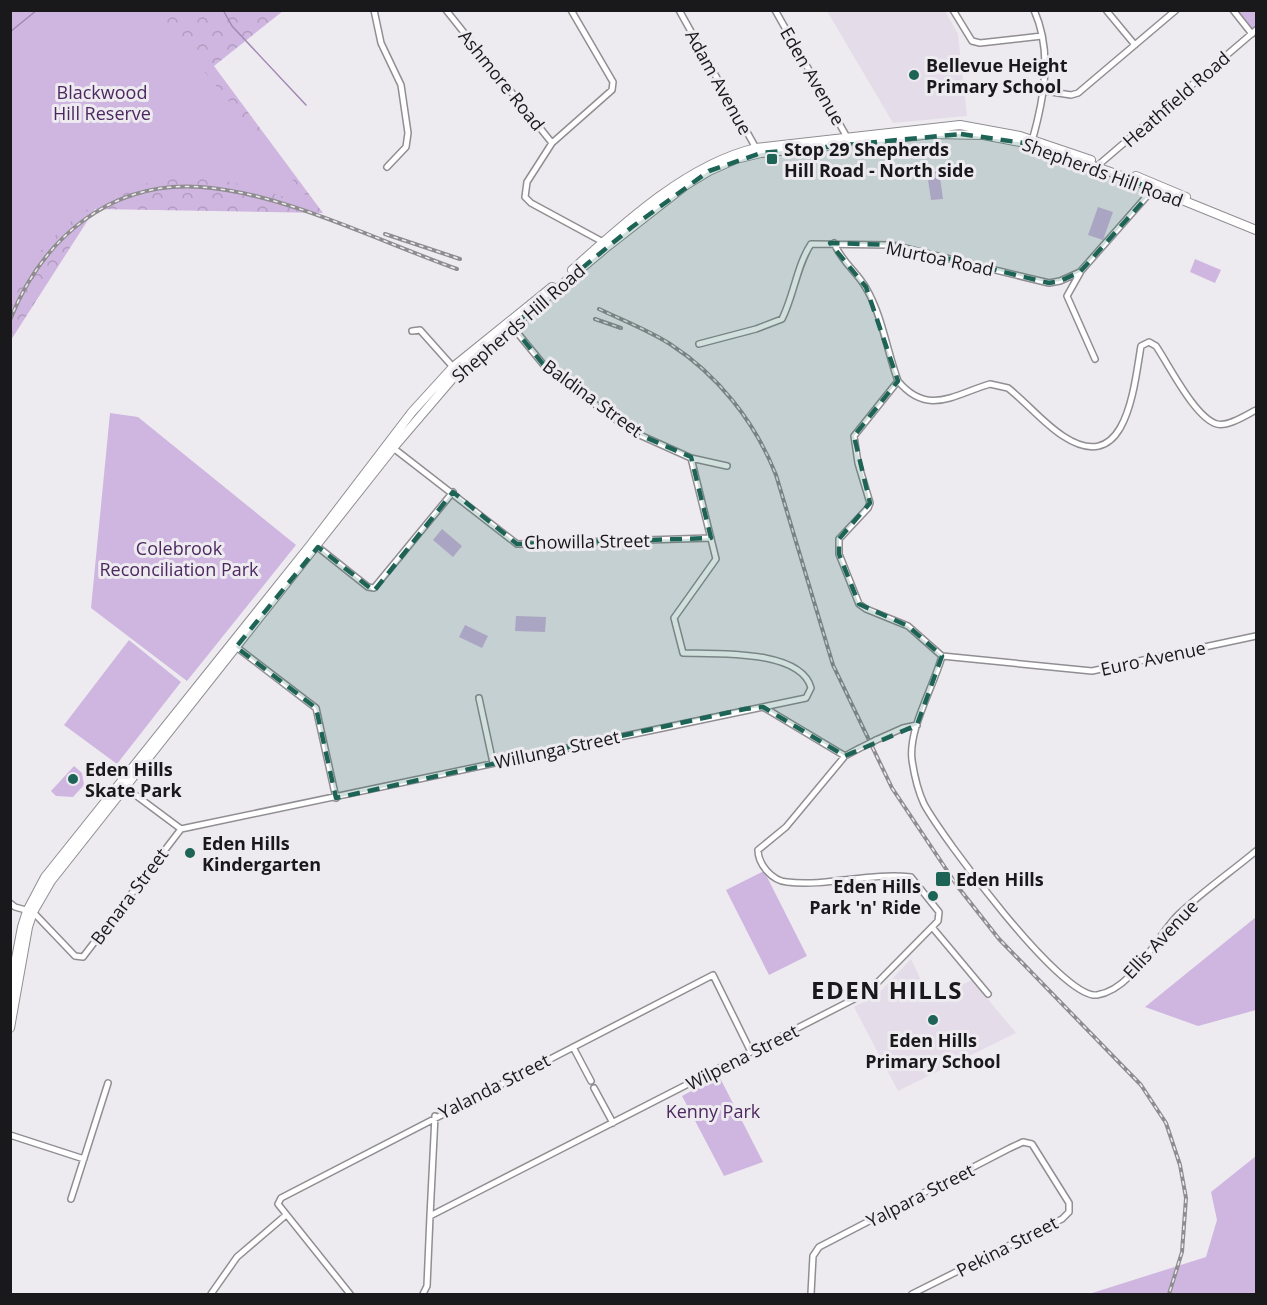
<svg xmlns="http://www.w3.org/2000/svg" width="1267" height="1305" font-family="'Open Sans',sans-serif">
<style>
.built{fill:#e4dde9}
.forest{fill:url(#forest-crowns)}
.green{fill:#cfb6e0}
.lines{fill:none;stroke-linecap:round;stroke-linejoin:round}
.stream{stroke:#a288b4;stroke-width:1.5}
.street-casing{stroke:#908e92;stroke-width:8}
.secondary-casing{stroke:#908e92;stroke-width:10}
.street{stroke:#fff;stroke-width:5}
.secondary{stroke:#fff;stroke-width:8}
.rail-casing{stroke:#8e8c8f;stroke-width:4}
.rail{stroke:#eeebf0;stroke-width:1.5;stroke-dasharray:4.5;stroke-linecap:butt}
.street-bridge-casing{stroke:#908e92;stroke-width:8;stroke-linecap:butt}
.street-bridge{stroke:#fff;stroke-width:5}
.marked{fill:#1e6456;fill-opacity:0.2;stroke:#1e6456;stroke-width:4.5;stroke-dasharray:12 8;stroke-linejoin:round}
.poi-dot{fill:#1e6456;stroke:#eeebf0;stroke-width:2}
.labels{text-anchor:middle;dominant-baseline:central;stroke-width:6;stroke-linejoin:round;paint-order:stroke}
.poi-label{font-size:18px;font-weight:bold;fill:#19181a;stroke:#eeebf0;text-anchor:start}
.street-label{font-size:18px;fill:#19181a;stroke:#eeebf0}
.park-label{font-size:18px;fill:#4c2860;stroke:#eeebf0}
.district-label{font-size:24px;font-weight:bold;letter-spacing:1.5px;fill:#19181a;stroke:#eeebf0}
</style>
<defs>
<pattern id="forest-crowns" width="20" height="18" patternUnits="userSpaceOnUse" patternTransform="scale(1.5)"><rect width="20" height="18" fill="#cfb6e0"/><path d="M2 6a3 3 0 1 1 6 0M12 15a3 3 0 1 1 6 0" fill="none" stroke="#b19cc0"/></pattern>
</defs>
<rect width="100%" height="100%" fill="#eeebf0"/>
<!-- built -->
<path class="built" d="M827,11H945L958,34L967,116L893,123Z
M911,959L930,999L972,980L1016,1033L898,1091L854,1007L878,994Z"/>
<!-- forest -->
<path class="forest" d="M11,11H283L214,66L323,213L95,209L11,340Z"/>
<!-- green -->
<path class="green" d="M11,10L155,11L315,207C276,195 236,179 196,178C115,176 44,227 11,298Z
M1233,11H1256V30L1252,34Z
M939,171L943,199L931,200L927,173Z
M1098,207L1113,212L1103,240L1088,235Z
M1195,259L1221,270L1215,283L1190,272Z
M110,413L138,417L296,545L187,681L91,608Z
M442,529L462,546L453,557L433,540Z
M516,616L546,617L545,632L515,631Z
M465,625L488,636L482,648L459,637Z
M129,640L181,682L117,764L64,725Z
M74,766L82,773L84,785L73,797L56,796L51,791Z
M764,871L807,956L769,975L726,890Z
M1256,917V1010L1198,1026L1145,1007Z
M719,1076L763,1162L724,1176L682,1096Z
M1256,1156V1294H1089L1206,1257L1217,1220L1211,1192Z"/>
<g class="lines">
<!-- stream -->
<path class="stream" d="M223,10L232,26L306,105
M10,32L37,10"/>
<defs>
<path id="street" d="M374,10L381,43L401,85L408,133L406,147L387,167
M446,10L552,143L527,182L525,197L531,203L603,242
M679,10L757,150
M775,10L848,139
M953,10L972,41L980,43L1042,36
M1106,10L1135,45
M1233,10L1252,34
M1045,91L1071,95L1078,93L1176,10
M1032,141C1044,99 1053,52 1034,10
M552,143L612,90L613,82L571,10
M1096,167L1256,30
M834,243C841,261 857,272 866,288C882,315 887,351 898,381L854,436L858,463L870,503L868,508L839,539V554L859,604L866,609L908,626L942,656C934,686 908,729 912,760C914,774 918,791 924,804C942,837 1062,1000 1097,995C1134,989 1156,936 1179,914C1203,891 1231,872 1256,851
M1080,273L1067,296L1095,359
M511,325L547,369L633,432L691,458L727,466
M412,331L420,330L453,367
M699,344L756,329L782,319C794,295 797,265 811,244L892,245L1049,283L1060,281L1080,272L1154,188
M898,381C928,417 955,394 990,384L1008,388C1027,403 1043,423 1063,436C1127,478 1134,386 1141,346L1149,342L1156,346C1169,365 1195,418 1217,424C1228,427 1246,415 1256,410
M392,447L517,544L711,538
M691,458L716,559L674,618L683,653C714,654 801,649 811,688L806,698L763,707
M314,544L368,587L374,588L453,492
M235,646L316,708L336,798
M942,656L1092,671L1256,636
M479,698L493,763
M876,740L903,728L917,725
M122,785L181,829
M181,829L763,707L845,756L858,749
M10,903L15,907L33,912L75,956L83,957L181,829
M932,927L988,994
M573,1047L591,1081
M594,1088L613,1123
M10,1135L84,1159
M71,1199L108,1083
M430,1216L435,1116
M211,1294L237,1257L286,1215
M350,1294L278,1204L281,1198L713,975L751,1052
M423,1294L427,1286L430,1216L862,995L873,987L938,921L939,912L911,877C870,872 827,887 787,882C772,881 758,864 758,850L786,827L845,756
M811,1294L813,1256L819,1247L1010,1148L1023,1142L1032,1144L1069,1203V1212L1062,1219L912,1294"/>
<path id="secondary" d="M1136,176L1186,197
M572,270C624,223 688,164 756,148L960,125L1020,136L1091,160
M10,990L22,927L27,911L45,877L312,543L412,412L453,367L552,287
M10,1028L28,927L33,912L51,881L394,447L459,371L608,246L686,185L709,171L736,159L761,153L932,134L983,135L1031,144L1133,180L1256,230"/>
</defs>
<!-- street casing -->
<use href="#street" class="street-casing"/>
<!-- secondary casing -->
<use href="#secondary" class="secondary-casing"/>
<!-- street -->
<use href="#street" class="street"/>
<!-- secondary -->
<use href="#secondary" class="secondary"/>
<defs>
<path id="rail" d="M385,234L460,259
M599,309C622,320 648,330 670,344C718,375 755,422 776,475L833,665L892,788L958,887L999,939L1141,1085L1166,1123L1180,1165L1186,1198L1182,1252L1169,1294
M595,319L621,328
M10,320C42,239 110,180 201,187C284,193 378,241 457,269"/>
</defs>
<!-- rail casing -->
<use href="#rail" class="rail-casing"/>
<!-- rail -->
<use href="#rail" class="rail"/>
<defs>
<path id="street-bridge" d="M858,749L876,740"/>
</defs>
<!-- street-bridge casing -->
<use href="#street-bridge" class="street-bridge-casing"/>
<!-- street-bridge -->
<use href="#street-bridge" class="street-bridge"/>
</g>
<!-- marked area -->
<path class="marked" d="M961,134L1031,144L1154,189L1080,272L1060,281L1049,283L892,245L830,243L866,287L898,381L854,436L870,503L839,539V554L859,604L908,626L942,656L917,725L845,756L763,707L745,709L336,798L316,708L236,647L318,547L374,591L453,492L517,544L711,538L691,457L633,432L547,369L512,326L632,227L709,171L761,153Z"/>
<!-- markers -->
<g class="poi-dot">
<circle cx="914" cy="75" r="6"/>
<rect x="766" y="153" width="12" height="12" rx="3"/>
<circle cx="73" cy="779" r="6"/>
<circle cx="190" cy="853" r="6"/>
<rect x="935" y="871" width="16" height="16" rx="3"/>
<circle cx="933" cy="896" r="6"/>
<circle cx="933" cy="1020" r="6"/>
</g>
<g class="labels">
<!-- poi labels -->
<g class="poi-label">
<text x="926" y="65">Bellevue Height<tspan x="926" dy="21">Primary School</tspan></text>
<text x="784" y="149">Stop 29 Shepherds<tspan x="784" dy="21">Hill Road - North side</tspan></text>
<text x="85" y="769">Eden Hills<tspan x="85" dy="21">Skate Park</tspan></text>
<text x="202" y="843">Eden Hills<tspan x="202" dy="21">Kindergarten</tspan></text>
<text x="956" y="879">Eden Hills</text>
<text x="921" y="886" text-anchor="end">Eden Hills<tspan x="921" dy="21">Park 'n' Ride</tspan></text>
<text x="933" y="1040" text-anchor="middle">Eden Hills<tspan x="933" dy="21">Primary School</tspan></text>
</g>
<!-- street labels -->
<g class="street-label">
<text transform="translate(813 76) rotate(60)">Eden Avenue</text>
<text transform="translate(502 80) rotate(51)">Ashmore Road</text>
<text transform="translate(719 82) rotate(61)">Adam Avenue</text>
<text transform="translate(1176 99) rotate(-41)">Heathfield Road</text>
<text transform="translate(1103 172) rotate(20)">Shepherds Hill Road</text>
<text transform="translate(940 258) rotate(12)">Murtoa Road</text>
<text transform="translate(518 323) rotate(-41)">Shepherds Hill Road</text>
<text transform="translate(593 398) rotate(36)">Baldina Street</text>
<text transform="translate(587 541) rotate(-1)">Chowilla Street</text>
<text transform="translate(1153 658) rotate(-12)">Euro Avenue</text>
<text transform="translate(557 749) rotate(-12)">Willunga Street</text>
<text transform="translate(129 896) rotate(-53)">Benara Street</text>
<text transform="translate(1160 939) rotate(-47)">Ellis Avenue</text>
<text transform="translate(742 1057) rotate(-27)">Wilpena Street</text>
<text transform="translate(494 1086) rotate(-27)">Yalanda Street</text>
<text transform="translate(920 1195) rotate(-27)">Yalpara Street</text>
<text transform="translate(1007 1246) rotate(-27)">Pekina Street</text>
</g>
<!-- park labels -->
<g class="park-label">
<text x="102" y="92">Blackwood<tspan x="102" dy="21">Hill Reserve</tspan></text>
<text x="179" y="548">Colebrook<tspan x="179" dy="21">Reconciliation Park</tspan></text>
<text x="713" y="1111">Kenny Park</text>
</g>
<!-- district labels -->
<g class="district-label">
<text x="887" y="989">EDEN HILLS</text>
</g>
</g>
<!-- border -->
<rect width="1267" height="1305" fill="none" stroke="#19181a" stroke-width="24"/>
</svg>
